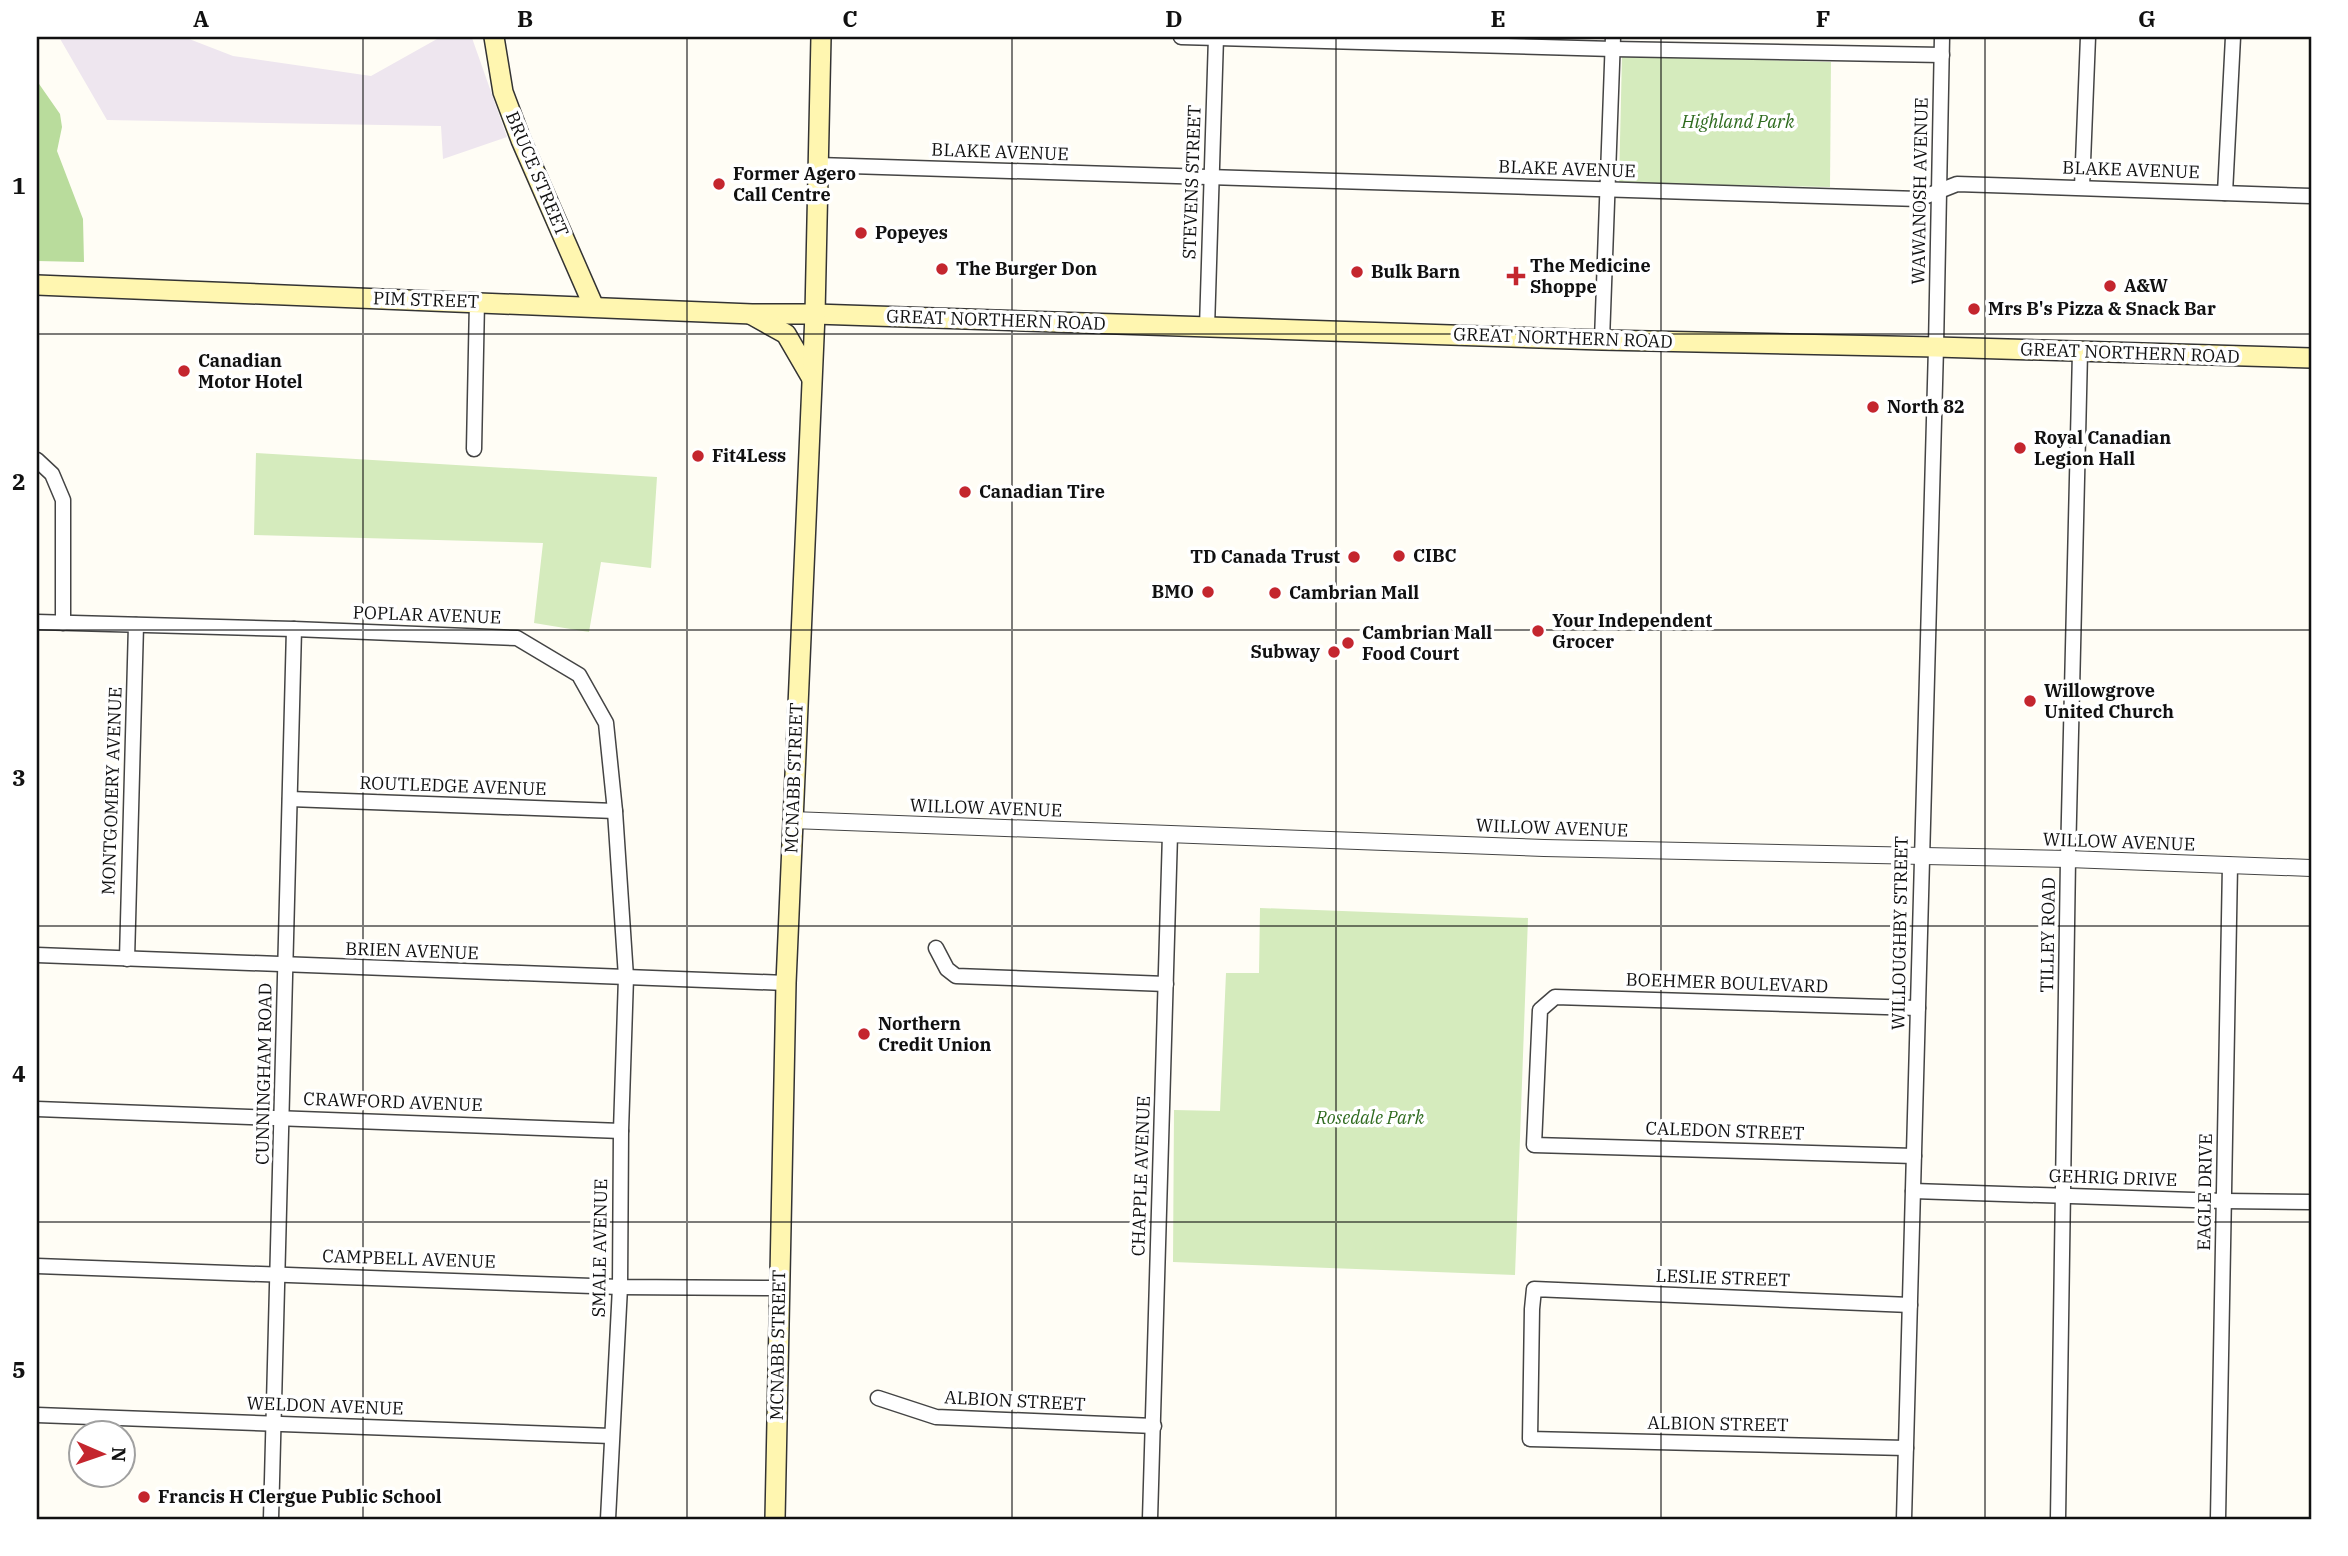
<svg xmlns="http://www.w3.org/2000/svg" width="2348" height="1556" viewBox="0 0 2348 1556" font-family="'IBM Plex Serif',serif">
  <rect width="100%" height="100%" fill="#fffdf5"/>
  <polygon fill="#eee6ef" points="59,37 184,37 233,56 371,76 437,39 472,38 507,137 443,159 441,126 107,120"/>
  <g fill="#d5ebbd">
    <polygon points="1622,56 1831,62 1830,187 1619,183"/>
    <polygon points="256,453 657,477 651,568 601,562 589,632 534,623 543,543 254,535"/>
    <polygon points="1260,908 1528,918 1515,1275 1173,1262 1174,1110 1220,1111 1226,973 1259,973"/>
  </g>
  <polygon fill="#b9dc9c" points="37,81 60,114 62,127 57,151 83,219 84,262 37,261"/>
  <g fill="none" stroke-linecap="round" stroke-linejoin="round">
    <defs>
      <g id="minor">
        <polyline points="1181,37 1613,49 1942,55"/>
        <polyline points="818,165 1919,199 1957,184 2311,196"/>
        <polyline points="2082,187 2088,37"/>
        <polyline points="2225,193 2233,37"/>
        <polyline points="1207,328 1216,37"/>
        <polyline points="1602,340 1613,37"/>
        <polyline points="474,449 477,301"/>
        <polyline points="37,460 52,474 63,500 63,623"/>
        <polyline points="37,622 294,629 517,638 579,675 606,723 615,811 626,977 621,1131 620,1287 608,1519"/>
        <polyline points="290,799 615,811"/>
        <polyline points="936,948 947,969 956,976 1166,984"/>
        <polyline points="37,955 786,983"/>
        <polyline points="127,959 136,625"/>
        <polyline points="37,1109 621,1131"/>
        <polyline points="1914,1156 1534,1145 1540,1010 1555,997 1918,1008"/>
        <polyline points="1913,1191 2224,1201 2311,1202"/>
        <polyline points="37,1266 620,1287 779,1288"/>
        <polyline points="878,1398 936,1417 1154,1426"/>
        <polyline points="37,1415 611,1436"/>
        <polyline points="1906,1448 1530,1439 1532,1309 1534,1289 1910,1305"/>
        <polyline points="271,1519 294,629"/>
        <polyline points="1150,1519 1170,834"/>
        <polyline points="1904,1519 1936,347 1942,37"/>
        <polyline points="2058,1519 2068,859 2080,352"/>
        <polyline points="2218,1519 2230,865"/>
      </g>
      <polyline id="tertiary" points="792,820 1544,848 2068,859 2311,868"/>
      <g id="secondary">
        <polyline points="494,37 503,92 521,140 594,307"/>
        <polyline points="37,285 752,314 815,314 1602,340 1936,347 2311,358"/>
        <polyline points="752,315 786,334 811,377"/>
        <polyline points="775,1519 786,983 815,314 821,37"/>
      </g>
    </defs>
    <use href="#minor" stroke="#444" stroke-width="17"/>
    <use href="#tertiary" stroke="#444" stroke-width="18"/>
    <use href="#secondary" stroke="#333" stroke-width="22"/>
    <use href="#minor" stroke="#fff" stroke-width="14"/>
    <use href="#tertiary" stroke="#fff" stroke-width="16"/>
    <use href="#secondary" stroke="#fff6b0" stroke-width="19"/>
  </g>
  <path fill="none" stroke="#111" stroke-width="2" stroke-opacity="0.55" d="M363,37V1519M687,37V1519M1012,37V1519M1336,37V1519M1661,37V1519M1985,37V1519M37,334H2311M37,630H2311M37,926H2311M37,1222H2311"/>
  <g fill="#c4262e" stroke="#fff" stroke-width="2.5">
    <circle cx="719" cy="184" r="7"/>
    <circle cx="861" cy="233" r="7"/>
    <circle cx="942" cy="269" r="7"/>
    <circle cx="1357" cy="272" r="7"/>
    <path d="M1512.5 265.5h7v7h7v7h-7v7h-7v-7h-7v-7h7z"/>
    <circle cx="2110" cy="286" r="7"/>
    <circle cx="1974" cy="309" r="7"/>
    <circle cx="184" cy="371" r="7"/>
    <circle cx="1873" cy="407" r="7"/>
    <circle cx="2020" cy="448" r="7"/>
    <circle cx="698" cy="456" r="7"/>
    <circle cx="965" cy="492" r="7"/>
    <circle cx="1399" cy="556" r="7"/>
    <circle cx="1354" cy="557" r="7"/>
    <circle cx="1208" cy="592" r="7"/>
    <circle cx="1275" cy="593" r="7"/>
    <circle cx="1538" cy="631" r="7"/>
    <circle cx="1348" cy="643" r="7"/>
    <circle cx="1334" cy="652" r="7"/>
    <circle cx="2030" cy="701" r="7"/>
    <circle cx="864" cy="1034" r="7"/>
    <circle cx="144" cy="1497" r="7"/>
  </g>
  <g text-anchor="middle" stroke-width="7" stroke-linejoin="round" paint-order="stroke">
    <g font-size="18" font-style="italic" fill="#2f6b1f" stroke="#fff">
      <text x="1738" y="128">Highland Park</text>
      <text x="1370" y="1124">Rosedale Park</text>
    </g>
    <g font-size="18" fill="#111" stroke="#fff">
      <text transform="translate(1000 152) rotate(2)" y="6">BLAKE AVENUE</text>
      <text transform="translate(1567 169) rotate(2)" y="6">BLAKE AVENUE</text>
      <text transform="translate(2131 170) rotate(2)" y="6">BLAKE AVENUE</text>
      <text transform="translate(537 174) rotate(67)" y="6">BRUCE STREET</text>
      <text transform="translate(1192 182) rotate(-88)" y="6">STEVENS STREET</text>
      <text transform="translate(1920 191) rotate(-89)" y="6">WAWANOSH AVENUE</text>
      <text transform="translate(426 300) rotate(2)" y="6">PIM STREET</text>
      <text transform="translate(996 320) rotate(2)" y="6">GREAT NORTHERN ROAD</text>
      <text transform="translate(1563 338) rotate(2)" y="6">GREAT NORTHERN ROAD</text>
      <text transform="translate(2130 353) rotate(2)" y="6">GREAT NORTHERN ROAD</text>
      <text transform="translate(427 615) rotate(2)" y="6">POPLAR AVENUE</text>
      <text transform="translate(794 778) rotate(-88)" y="6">MCNABB STREET</text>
      <text transform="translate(453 786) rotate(2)" y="6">ROUTLEDGE AVENUE</text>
      <text transform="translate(112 791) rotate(-88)" y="6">MONTGOMERY AVENUE</text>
      <text transform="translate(986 808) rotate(2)" y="6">WILLOW AVENUE</text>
      <text transform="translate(1552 828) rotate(2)" y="6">WILLOW AVENUE</text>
      <text transform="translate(2119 842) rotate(2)" y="6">WILLOW AVENUE</text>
      <text transform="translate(1900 933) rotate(-89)" y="6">WILLOUGHBY STREET</text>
      <text transform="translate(2048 935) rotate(-89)" y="6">TILLEY ROAD</text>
      <text transform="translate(412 951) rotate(2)" y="6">BRIEN AVENUE</text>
      <text transform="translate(1727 983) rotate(2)" y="6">BOEHMER BOULEVARD</text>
      <text transform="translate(264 1074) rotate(-89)" y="6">CUNNINGHAM ROAD</text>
      <text transform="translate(393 1102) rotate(2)" y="6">CRAWFORD AVENUE</text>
      <text transform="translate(1725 1131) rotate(2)" y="6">CALEDON STREET</text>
      <text transform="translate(1141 1176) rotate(-88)" y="6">CHAPPLE AVENUE</text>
      <text transform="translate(2113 1178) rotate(2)" y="6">GEHRIG DRIVE</text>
      <text transform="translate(2205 1192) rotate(-89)" y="6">EAGLE DRIVE</text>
      <text transform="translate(600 1248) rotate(-89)" y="6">SMALE AVENUE</text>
      <text transform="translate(409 1259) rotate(2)" y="6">CAMPBELL AVENUE</text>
      <text transform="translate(1723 1278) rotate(2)" y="6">LESLIE STREET</text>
      <text transform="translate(778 1345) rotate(-89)" y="6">MCNABB STREET</text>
      <text transform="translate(1015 1401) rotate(3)" y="6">ALBION STREET</text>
      <text transform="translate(325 1406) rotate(2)" y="6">WELDON AVENUE</text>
      <text transform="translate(1718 1424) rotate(1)" y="6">ALBION STREET</text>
    </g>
    <g font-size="18" font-weight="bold" fill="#111" stroke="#fff" text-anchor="start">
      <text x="733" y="180">Former Agero<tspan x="733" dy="21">Call Centre</tspan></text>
      <text x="875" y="239">Popeyes</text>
      <text x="1530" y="272">The Medicine<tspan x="1530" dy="21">Shoppe</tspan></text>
      <text x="956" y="275">The Burger Don</text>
      <text x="1371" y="278">Bulk Barn</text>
      <text x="2124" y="292">A&amp;W</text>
      <text x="1988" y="315">Mrs B's Pizza &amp; Snack Bar</text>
      <text x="198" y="367">Canadian<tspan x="198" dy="21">Motor Hotel</tspan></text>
      <text x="1887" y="413">North 82</text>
      <text x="2034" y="444">Royal Canadian<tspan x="2034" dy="21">Legion Hall</tspan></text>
      <text x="712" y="462">Fit4Less</text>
      <text x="979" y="498">Canadian Tire</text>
      <text x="1413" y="562">CIBC</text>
      <text x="1340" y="563" text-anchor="end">TD Canada Trust</text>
      <text x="1194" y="598" text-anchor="end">BMO</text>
      <text x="1289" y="599">Cambrian Mall</text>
      <text x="1552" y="627">Your Independent<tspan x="1552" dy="21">Grocer</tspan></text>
      <text x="1362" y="639">Cambrian Mall<tspan x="1362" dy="21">Food Court</tspan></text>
      <text x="1320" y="658" text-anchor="end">Subway</text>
      <text x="2044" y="697">Willowgrove<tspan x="2044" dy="21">United Church</tspan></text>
      <text x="878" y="1030">Northern<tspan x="878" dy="21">Credit Union</tspan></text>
      <text x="158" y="1503">Francis H Clergue Public School</text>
    </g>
  </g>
  <rect width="2348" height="1556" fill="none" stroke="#ffffff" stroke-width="77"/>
  <g transform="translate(102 1454) rotate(92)"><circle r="33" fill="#ffffff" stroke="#a0a0a0" stroke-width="2"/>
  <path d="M0-5L12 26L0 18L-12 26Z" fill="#c4262e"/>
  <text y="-10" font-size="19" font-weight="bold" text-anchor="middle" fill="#111111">N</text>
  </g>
  <rect x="38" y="38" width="2272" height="1480" fill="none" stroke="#111" stroke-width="2.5"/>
  <g font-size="23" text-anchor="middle" font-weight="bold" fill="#111">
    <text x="201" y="27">A</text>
    <text x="525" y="27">B</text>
    <text x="850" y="27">C</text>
    <text x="1174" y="27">D</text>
    <text x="1498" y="27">E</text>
    <text x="1823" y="27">F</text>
    <text x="2147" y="27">G</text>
    <text x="19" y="194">1</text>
    <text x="19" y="490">2</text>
    <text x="19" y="786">3</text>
    <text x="19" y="1082">4</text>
    <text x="19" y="1378">5</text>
  </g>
</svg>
